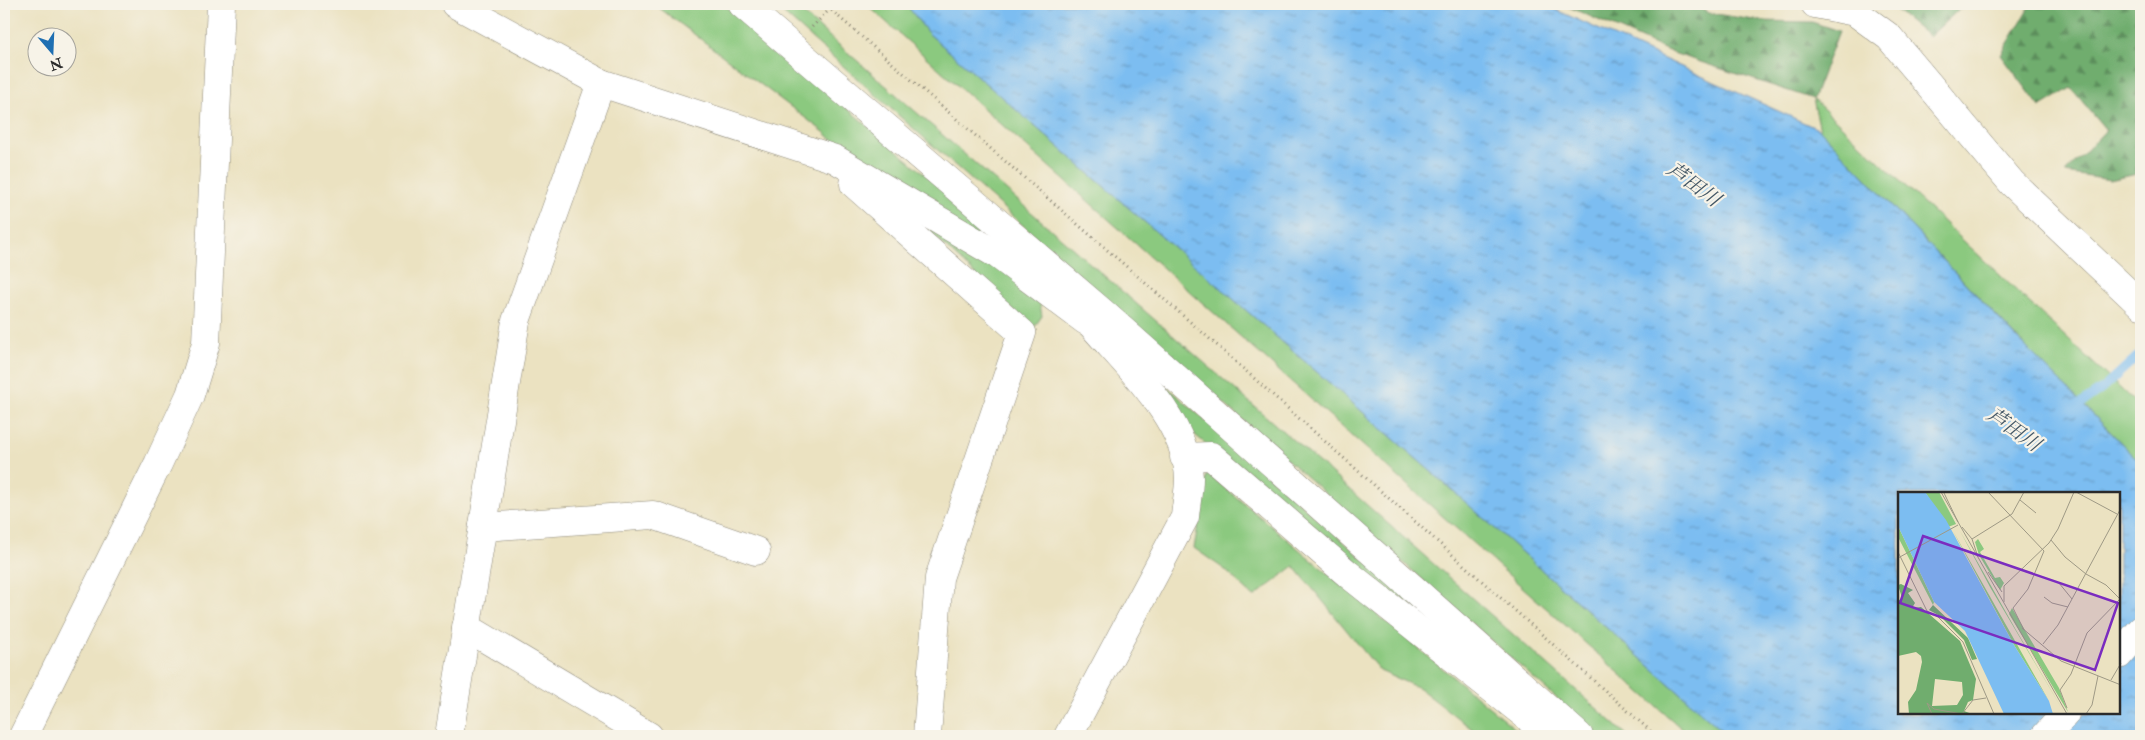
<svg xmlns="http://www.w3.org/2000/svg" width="2145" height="740" viewBox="0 0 2145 740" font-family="'IM FELL Double Pica','Noto Serif JP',serif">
  <defs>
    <pattern id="forest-firs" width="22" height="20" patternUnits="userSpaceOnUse" patternTransform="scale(1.25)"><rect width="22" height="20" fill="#70ad6e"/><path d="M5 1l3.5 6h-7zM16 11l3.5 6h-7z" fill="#5c8d5b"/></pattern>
    <pattern id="water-ripples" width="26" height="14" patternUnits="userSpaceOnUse" patternTransform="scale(1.25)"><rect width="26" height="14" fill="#7cbdf1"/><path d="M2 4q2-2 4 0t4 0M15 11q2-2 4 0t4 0" fill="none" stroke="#669ac3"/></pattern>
  </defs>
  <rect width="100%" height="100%" fill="#f7f3e8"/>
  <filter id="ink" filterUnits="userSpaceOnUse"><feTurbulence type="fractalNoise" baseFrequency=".02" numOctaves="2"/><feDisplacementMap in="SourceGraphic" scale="10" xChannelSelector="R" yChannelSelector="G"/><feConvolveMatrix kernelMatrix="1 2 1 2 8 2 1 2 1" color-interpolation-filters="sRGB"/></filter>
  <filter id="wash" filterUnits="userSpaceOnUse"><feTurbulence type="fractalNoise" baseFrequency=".0096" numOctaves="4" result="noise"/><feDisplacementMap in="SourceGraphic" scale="20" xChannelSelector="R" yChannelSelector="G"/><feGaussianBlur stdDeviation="1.12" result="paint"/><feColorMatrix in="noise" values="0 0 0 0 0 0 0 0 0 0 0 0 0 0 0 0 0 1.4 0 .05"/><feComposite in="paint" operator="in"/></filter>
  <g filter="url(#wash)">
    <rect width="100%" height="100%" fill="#ebe2c1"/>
    <g fill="#8bc97f" stroke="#5b7a55">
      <polygon points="654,4 723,4 1034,266 1042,316 1033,329 824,132"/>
      <polygon points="773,4 792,4 1316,460 1628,736 1599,736"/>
      <polygon points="866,4 906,4 928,33 1435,475 1728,736 1690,736"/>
      <polygon points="1813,99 2141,408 2141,463 2027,348 1820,130"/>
      <polygon points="1125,350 1489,669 1250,481 1182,424"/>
      <polygon points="1207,473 1524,736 1481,736 1419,688 1380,671 1294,566 1254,597 1224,569 1194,548"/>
    </g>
    <g fill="url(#forest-firs)" stroke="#4e6c4c">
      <polygon points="1562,4 1691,4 1709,13 1761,21 1812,22 1839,31 1813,99 1673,53"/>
      <polygon points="1889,4 1979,4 1958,10 1929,37"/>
      <polygon points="2028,4 2141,4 2141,173 2110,180 2065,173 2106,130 2071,88 2040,107 2001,55 2030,6"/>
    </g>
    <path fill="url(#water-ripples)" stroke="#54748e" fill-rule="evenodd" d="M906,4H1543L1820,130L2017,338L2141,463V736H1728L1435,475L928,33ZM1899,494H2119V714H1899Z"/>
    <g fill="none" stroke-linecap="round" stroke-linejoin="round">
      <polyline stroke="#7cbdf1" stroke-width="9" points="2072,410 2102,389 2141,353"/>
    </g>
  </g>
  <g filter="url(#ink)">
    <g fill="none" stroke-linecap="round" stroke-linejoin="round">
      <defs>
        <g id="minor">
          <polyline points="455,4 601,83 835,159 998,255 1086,321"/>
          <polyline points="742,4 1102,312 1579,736"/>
          <polyline points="1815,4 1855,12 1889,37 2012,183 2141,305"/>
          <polyline points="854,184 1022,333 939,578 927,736"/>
          <polyline points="1184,457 1211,456 1348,574 1529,718 1543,736"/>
          <polyline points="483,527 653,515 756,551"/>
          <polyline points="466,627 649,736"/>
          <polyline points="2119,655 2141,630"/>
          <polyline points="23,736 158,464 190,395 206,343 221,4"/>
          <polyline points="449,736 516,321 601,83"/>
          <path d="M1068,736L1185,517C1186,504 1189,491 1189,478C1186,419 1128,367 1092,325L1100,314"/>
          <polyline points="2045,736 2065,714"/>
        </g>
      </defs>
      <use href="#minor" stroke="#8b8676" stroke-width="29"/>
      <g stroke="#8b8676" stroke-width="3" stroke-dasharray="1 4" stroke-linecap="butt">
        <polyline points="824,4 1211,340 1656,736"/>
        <polyline points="812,27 830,9"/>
      </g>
      <use href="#minor" stroke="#fff" stroke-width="28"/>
    </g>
  </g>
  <g text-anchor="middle" stroke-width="4.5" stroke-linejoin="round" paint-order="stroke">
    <g font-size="20" font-style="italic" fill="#435766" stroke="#f7f3e8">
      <text transform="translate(1694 184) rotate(36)" y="7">芦田川</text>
      <text transform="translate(2014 429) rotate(35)" y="7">芦田川</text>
    </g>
  </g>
  <g transform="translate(1898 492)">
    <rect width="222" height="222" fill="#ebe2c1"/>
    <path d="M27,0H41L58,32L50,35ZM0,34L36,110L35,113L0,45ZM55,39L151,209L116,153ZM62,39L118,138L167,222L92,95ZM80,47L86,57L82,60L97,86L102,85L106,91L102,98L81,63L77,50ZM114,116L161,196L170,220L111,122Z" fill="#8bc97f"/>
    <path d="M3,92L15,98L10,101L17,111L14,116L23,115L62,149L78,187L75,208L70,210L66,219L74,222H11L10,210L18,198L24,170L23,164L18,160L0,164V109L4,106L0,93ZM37,187L64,190L65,203L59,213L34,214ZM35,113L70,146L79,167L74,168L66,148L42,124L31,118Z" fill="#70ad6e" fill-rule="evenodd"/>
    <path d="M0,0H27L48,28L116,153L151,209L155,222H106L67,139L36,110L0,34Z" fill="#7cbdf1"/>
    <path fill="none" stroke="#9e9985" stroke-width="1" d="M43,0L169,222M90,0L146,59L130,97L115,116L126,138M178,0L219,22M46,1L60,30M122,8L138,21M64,35L74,47L80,65M74,47L114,22L126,0M153,48L167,65L188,82L208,93L222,107M0,60L29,119L40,125L65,150L96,222M0,66L60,33M90,80L104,100M161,91L174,107M146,105L154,111L170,115M106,110V94L151,51L160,37L176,0M124,136L163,169L223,193M145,152L160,133L223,16M213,188L223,171M169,216L162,198L173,182L189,141L223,106M34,222L29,211L36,217L64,222L75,208L88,206M188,222L194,213L200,184"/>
    <path fill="#7b2cbf" fill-opacity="0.15" stroke="#7b2cbf" stroke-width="2.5" d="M25,44L220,111L197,178L2,111Z"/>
    <rect width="222" height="222" fill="none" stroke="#2b2b2b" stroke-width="2.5"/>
  </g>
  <rect width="2145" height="740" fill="none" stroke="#f7f3e8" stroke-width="20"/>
  <g transform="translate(52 52) rotate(161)"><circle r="24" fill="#f7f3e8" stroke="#a5a39c"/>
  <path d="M0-4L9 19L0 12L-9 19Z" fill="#1f6fb2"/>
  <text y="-8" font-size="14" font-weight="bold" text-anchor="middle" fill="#2b2b2b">N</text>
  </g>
</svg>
